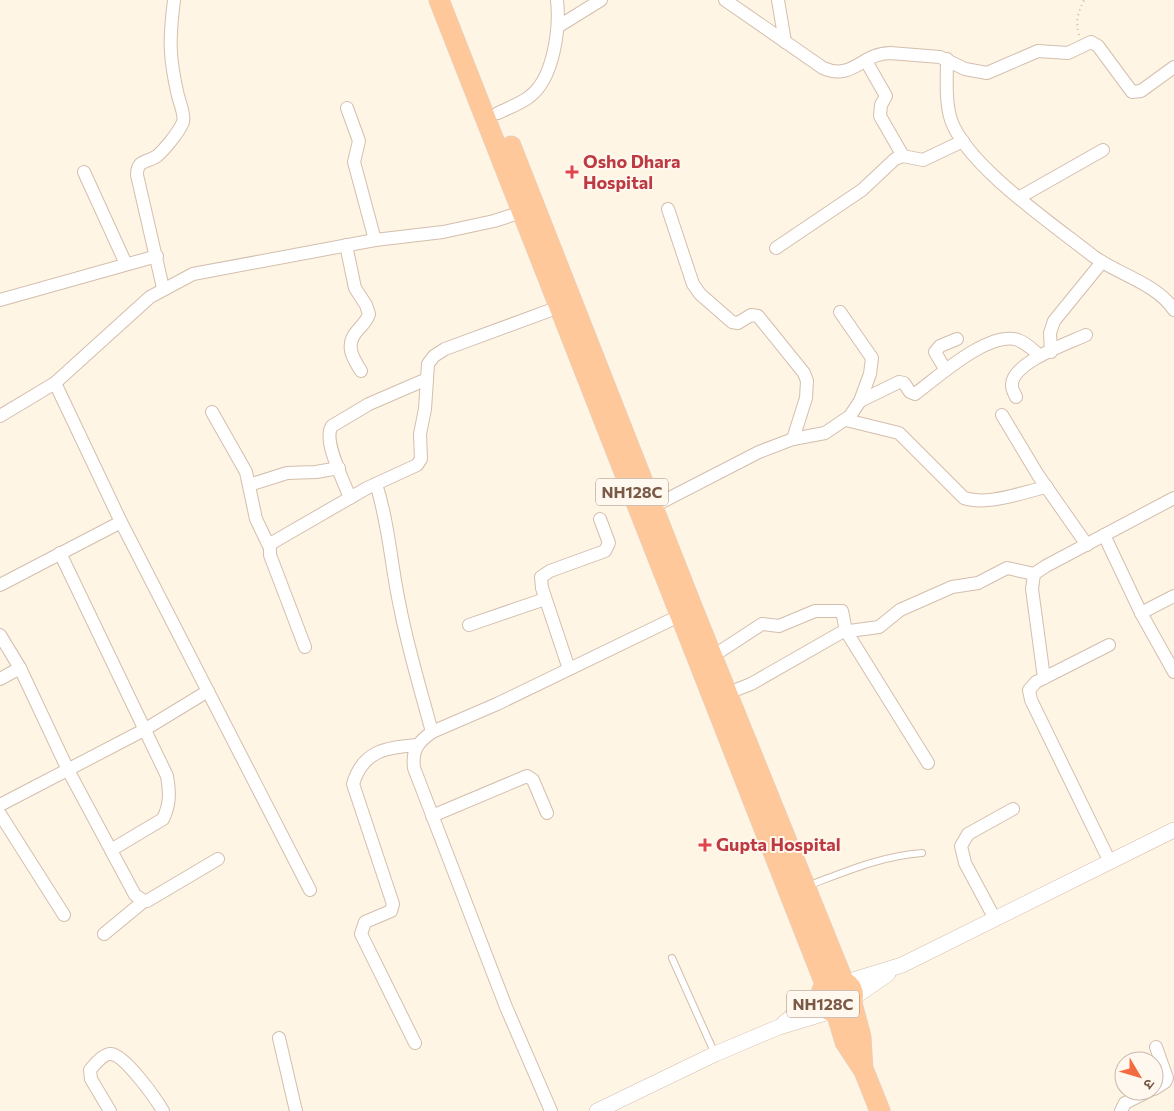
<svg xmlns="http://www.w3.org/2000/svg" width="1174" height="1111" viewBox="0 0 1174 1111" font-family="Commissioner,'Noto Sans Devanagari',sans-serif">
  <rect width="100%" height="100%" fill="#fef5e5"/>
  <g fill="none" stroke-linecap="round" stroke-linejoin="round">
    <defs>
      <g id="service">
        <path d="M807,886C845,872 881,856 922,853"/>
        <polyline points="672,958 715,1054"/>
      </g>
      <g id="minor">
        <path d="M725,0L823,68C853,81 862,53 890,53L940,57L965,69L987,73L1038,51L1068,53L1091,42L1098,46L1132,92L1141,91L1174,67"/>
        <polyline points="778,0 785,42"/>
        <polyline points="559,26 601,0"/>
        <path d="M947,59C947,79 945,101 951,120C967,166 1054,225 1093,256C1119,275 1156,283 1174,310"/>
        <polyline points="866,61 886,96 881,105 880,116 903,156"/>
        <polyline points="347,108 359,141 354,162 375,240"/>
        <path d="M498,113C508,108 520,104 529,97C554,79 560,28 557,0"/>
        <polyline points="84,172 126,264"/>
        <polyline points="1020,197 1103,150"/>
        <polyline points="668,209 693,284 700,294 732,322 738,323 751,315 758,316 804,373 807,381 806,398 793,439"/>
        <path d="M346,245L355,288L366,305L369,314C367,321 362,325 357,331C345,345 352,357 361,371"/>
        <polyline points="776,248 862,190 895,159 903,156 923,160 963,141"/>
        <path d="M163,288L137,175C137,159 147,163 157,156C165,149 179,132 183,122C185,115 180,103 178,96C169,57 169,40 174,0"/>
        <polyline points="0,300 157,256"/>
        <polyline points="1051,352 1050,333 1054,321 1102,262"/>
        <polyline points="945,369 935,352 940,346 957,339"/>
        <polyline points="55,383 121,522"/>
        <path d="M1016,397C1015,394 1012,390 1012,386C1010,363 1069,343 1086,335"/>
        <path d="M860,401L899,382L904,383L910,392L915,394C938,377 989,330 1018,340C1027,343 1034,351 1040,356"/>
        <polyline points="212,412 246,472 256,519 269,546"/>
        <polyline points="1002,415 1038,475 1087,545"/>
        <polyline points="0,416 55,383 150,297 193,274 375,240 443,232 494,221 528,210"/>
        <path d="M846,420L899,433L964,498C989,506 1022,492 1047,487"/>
        <path d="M376,484C389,524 391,566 400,607C408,649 421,691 432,732"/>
        <polyline points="249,485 287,473 316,472 339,468"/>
        <path d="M350,498C344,481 322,440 332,426L369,404L427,379"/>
        <polyline points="654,506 759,452 793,439 825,433 850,416 860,401 870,374 872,358 840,312"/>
        <polyline points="1104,535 1141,613 1174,672"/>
        <path d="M60,553L167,776C170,792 170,805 163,819L111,850"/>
        <polyline points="0,585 121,522 310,890"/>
        <polyline points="1141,613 1174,596"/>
        <polyline points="469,625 545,599"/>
        <polyline points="0,635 20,668 68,770 135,895 144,901 147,901 218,859"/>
        <polyline points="1109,645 1036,682 1029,690 1031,700 1110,862"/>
        <polyline points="305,647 270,555 270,544 367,488 417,465 421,459 420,434 425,409 428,364 434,356 445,349 559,307"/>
        <polyline points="713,656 762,624 779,626 815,611 842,611 846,631 928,763"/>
        <polyline points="569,669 542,588 541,577 550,571 605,551 609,543 600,519"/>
        <polyline points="1044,678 1032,589 1034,574 1046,566 1174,498"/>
        <polyline points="0,679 20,668"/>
        <polyline points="728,693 751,684 842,632 879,627 900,610 952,587 978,583 1007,568 1034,574"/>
        <polyline points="0,805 144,730 208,691"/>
        <polyline points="0,814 64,915"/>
        <polyline points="432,816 527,776 533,780 547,813"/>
        <polyline points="995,919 965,863 961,846 968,834 1013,809"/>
        <polyline points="104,934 144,901"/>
        <polyline points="279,1038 296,1111"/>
        <path d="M415,1043L361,934L365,922L391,911L393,904L353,784C363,750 386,748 417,745"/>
        <polyline points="1154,1089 1165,1082 1167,1078 1156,1047"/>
        <path d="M110,1111L91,1079L90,1070C94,1065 104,1053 111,1054C125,1055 156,1099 163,1111"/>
        <path d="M551,1111L506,1007L414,768C412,750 417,743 432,732L497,704L681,615"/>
        <polyline points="1121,1111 1125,1103 1149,1091"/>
      </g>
      <g id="tertiary">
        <polyline points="847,982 902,965 1174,830"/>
        <polyline points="853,998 888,974"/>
        <polyline points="784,1023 821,992"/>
        <polyline points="597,1111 715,1054 779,1027 832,1011"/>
      </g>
      <g id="trunk">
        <polyline points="439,0 825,984"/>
        <polyline points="511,146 693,609 843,980"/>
        <circle cx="837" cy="996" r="16"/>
        <polyline points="852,1003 861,1037 863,1069"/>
        <polyline points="836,1012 845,1042 864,1071 880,1111"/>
      </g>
    </defs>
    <use href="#service" stroke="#d4bead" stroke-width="8"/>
    <use href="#minor" stroke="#d4bead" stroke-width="14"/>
    <use href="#tertiary" stroke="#d4bead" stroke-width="16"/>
    <use href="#trunk" stroke="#dcd4cf" stroke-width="21"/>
    <path stroke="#dcb69d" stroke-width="2" stroke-dasharray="1 4" stroke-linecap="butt" d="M1079,35C1075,21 1078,13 1084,0"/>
    <use href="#service" stroke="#fff" stroke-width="6"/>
    <use href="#minor" stroke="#fff" stroke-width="12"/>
    <use href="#tertiary" stroke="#fff" stroke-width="15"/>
    <use href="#trunk" stroke="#fec89a" stroke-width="20"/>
  </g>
  <g fill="#e0444e" stroke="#fff8ee" stroke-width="2">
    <path d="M569.5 164.5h5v5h5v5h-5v5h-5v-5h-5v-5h5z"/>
    <path d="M702.5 837.5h5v5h5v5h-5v5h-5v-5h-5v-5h5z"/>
  </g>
  <g text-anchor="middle" stroke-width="4" stroke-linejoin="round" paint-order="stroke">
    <g fill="#fff8ee" stroke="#a28979" stroke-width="1">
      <rect x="596" y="478.5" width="72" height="27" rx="4"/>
      <rect x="787" y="990.5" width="72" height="27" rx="4"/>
    </g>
    <g font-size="16" font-weight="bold" fill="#7a5a47">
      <text x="632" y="498">NH128C</text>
      <text x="823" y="1010">NH128C</text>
    </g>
    <g font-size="18" font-weight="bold" fill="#be3a42" stroke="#fff8ee" text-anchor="start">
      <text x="583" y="168">Osho Dhara<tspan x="583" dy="21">Hospital</tspan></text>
      <text x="716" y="851">Gupta Hospital</text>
    </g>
  </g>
  <g transform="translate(1139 1076) rotate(128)"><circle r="24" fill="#fff8ee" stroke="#cab9ab"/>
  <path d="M0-4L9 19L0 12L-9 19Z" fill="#f36b40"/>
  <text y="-8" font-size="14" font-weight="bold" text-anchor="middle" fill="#7a5a47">उ</text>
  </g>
</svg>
